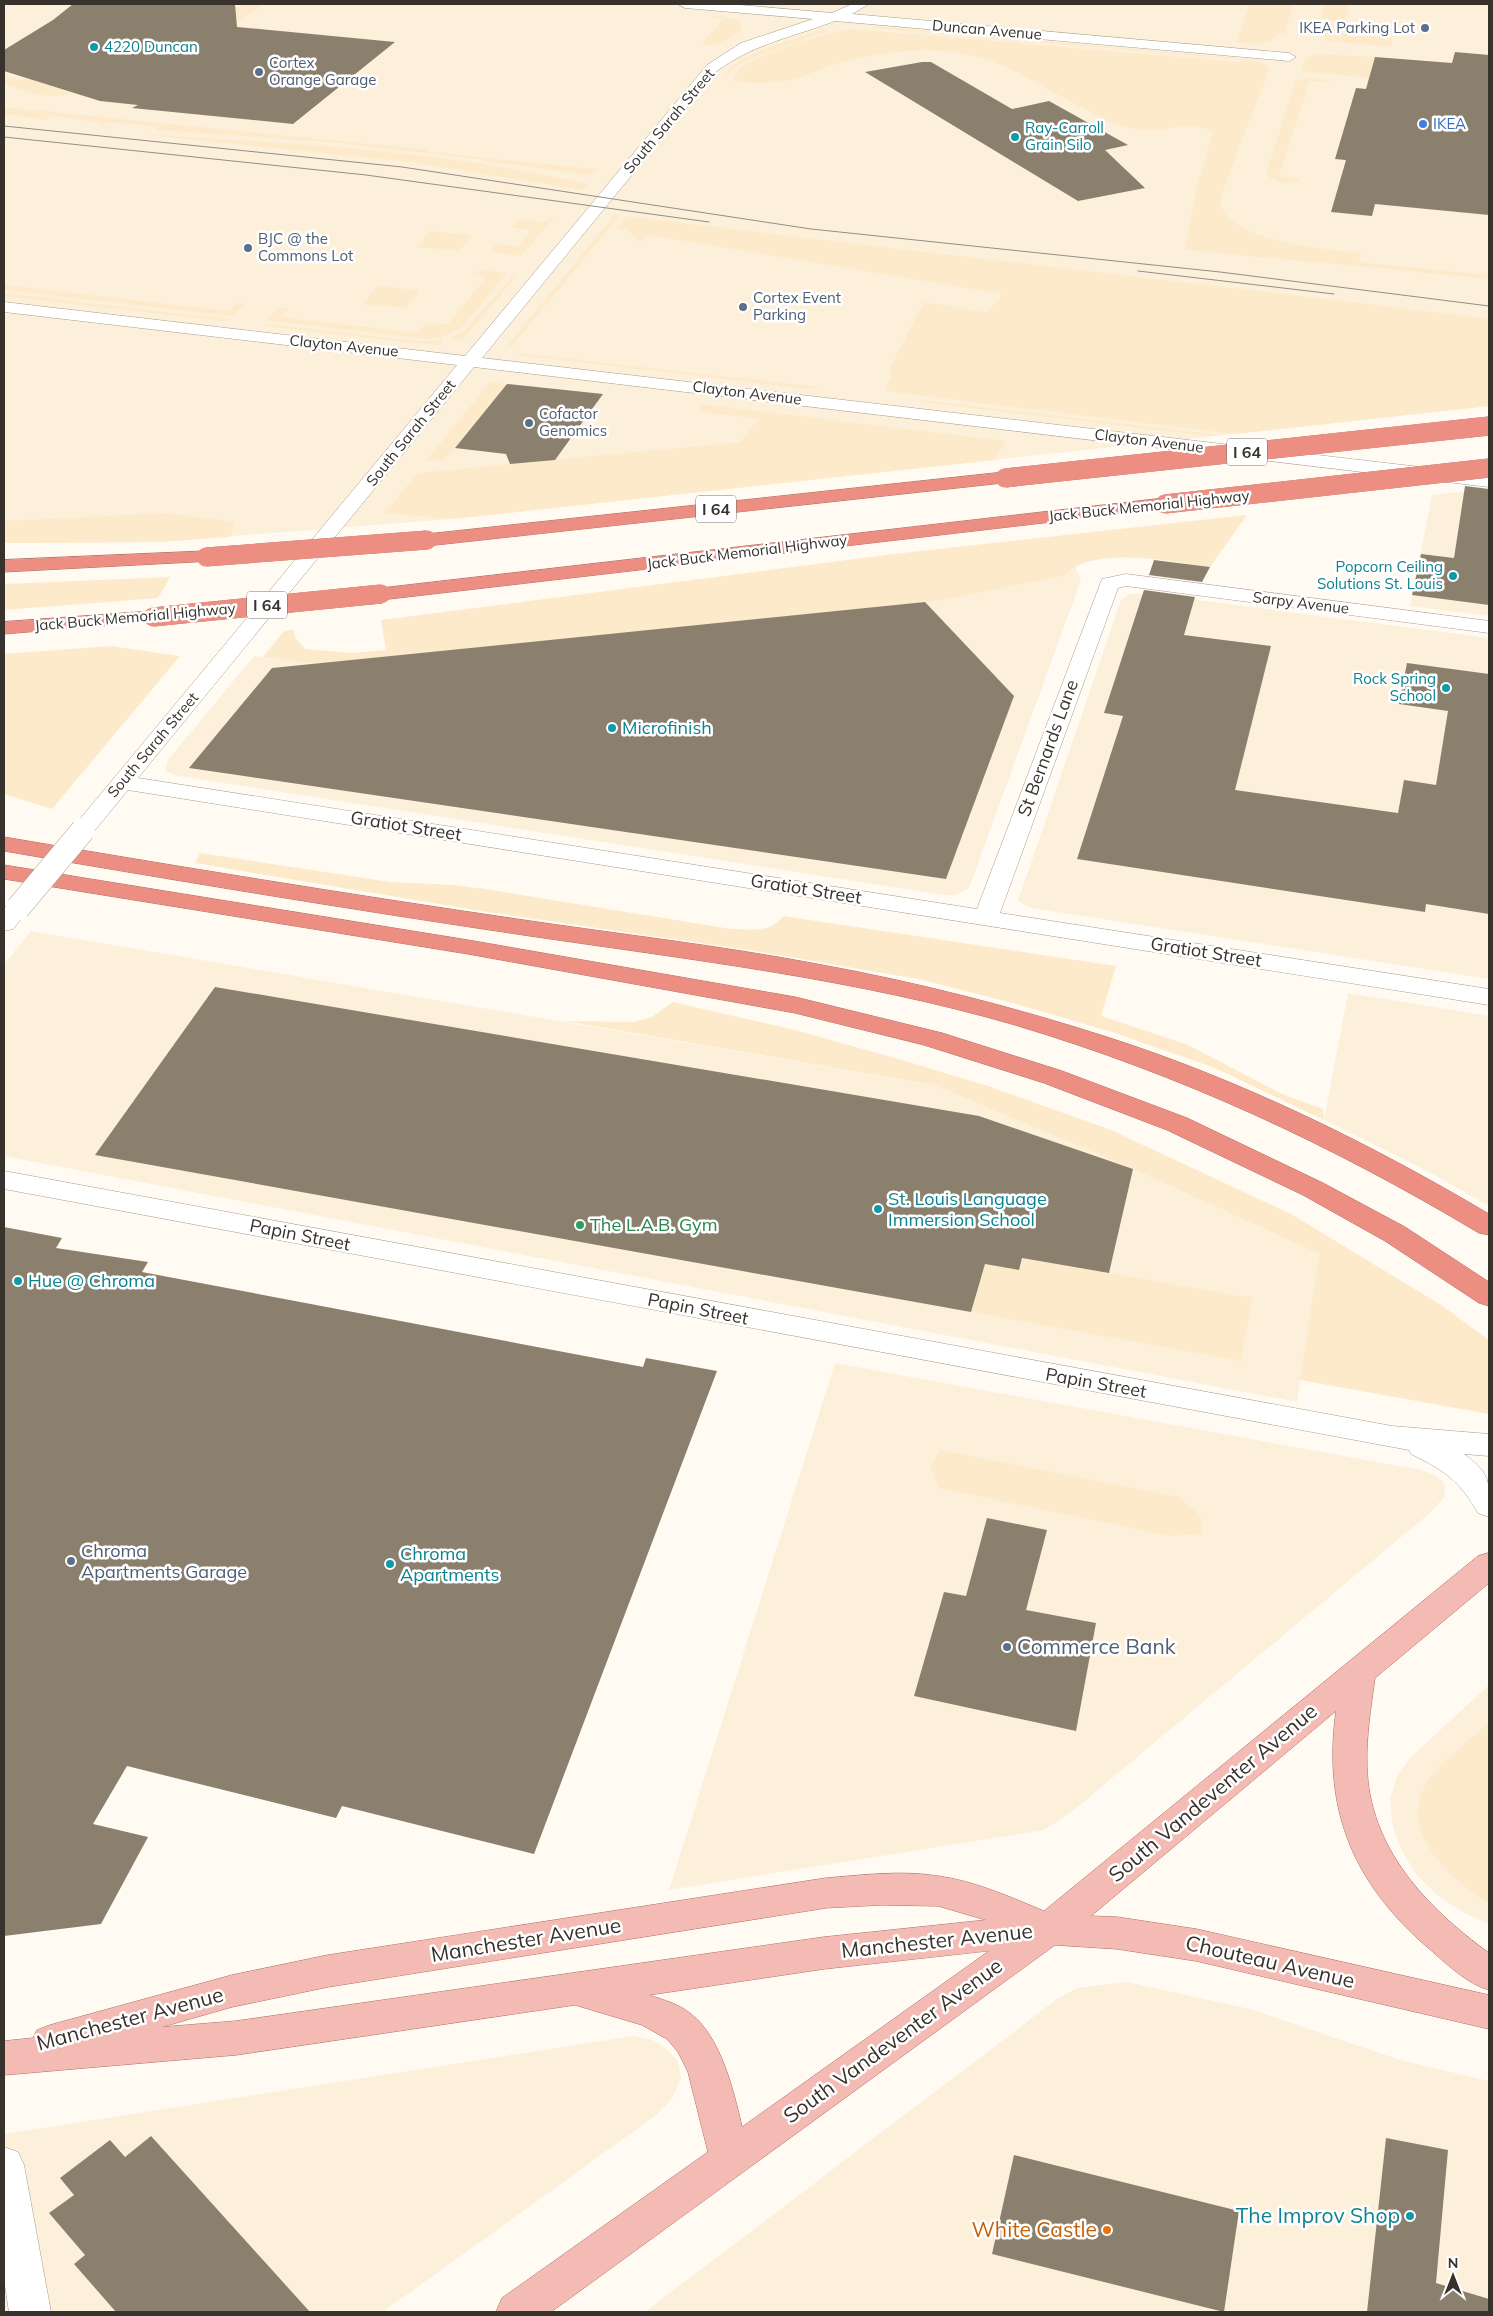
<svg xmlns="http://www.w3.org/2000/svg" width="1493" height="2316" viewBox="0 0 1493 2316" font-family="Mulish,sans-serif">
  <rect width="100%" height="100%" fill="#fffaf2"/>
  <g fill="#fdf0db">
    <polygon points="4,4 1489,4 1489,406 452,519 158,542 4,543"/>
    <polygon points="1477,490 1489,491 1489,616 1410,606 1432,495"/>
    <polygon points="1075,567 1081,580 969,888 956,895 944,895 179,776 165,771 168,760 254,656 313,664 939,601 1064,576"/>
    <polygon points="1130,594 1152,594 1489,638 1489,979 1031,908 1018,901 1121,600"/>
    <polygon points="31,931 934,1085 1133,1169 1319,1254 1297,1402 4,1156 4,964"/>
    <polygon points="1348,993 1489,1016 1489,1206 1433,1174 1324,1120"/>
    <polygon points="835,1363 1421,1470 1435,1475 1444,1483 1445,1496 1430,1513 1069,1814 1044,1830 669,1890"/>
    <polygon points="1489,1685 1489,1924 1464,1913 1437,1895 1416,1874 1402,1851 1393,1827 1390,1799 1397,1776 1410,1758"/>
    <polygon points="1127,1982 1250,2009 1400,2060 1489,2081 1489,2312 645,2312 1057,1999 1077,1988"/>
    <polygon points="633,2036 653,2040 669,2051 678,2062 681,2078 672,2099 655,2116 383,2312 4,2312 4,2134"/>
  </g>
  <g fill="#fdeacb">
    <polygon points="242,4 264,4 237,22 221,20"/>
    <path d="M1250,4H1294L1284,34L1278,33C1271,49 1250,43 1236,42Z"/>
    <polygon points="1324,4 1350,4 1344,24 1321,18"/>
    <path d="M713,15L737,20L743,28C732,40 716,46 701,45L723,19L712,17Z"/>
    <polygon points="873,26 1236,58 1235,59 872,28"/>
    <path d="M823,29L828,31L754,57L736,66L725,78C729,55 802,37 823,29Z"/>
    <path d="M852,29L1240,62L1242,58L1255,60L1268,67L1269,70L1222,193C1207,240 1332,250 1361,253L1359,262L1489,275V279L1185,250L1197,185L1213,132C1204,127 1185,125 1174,127C1170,127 1167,130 1163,130C1144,133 1122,127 1105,120C1070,102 1036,81 1001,65C951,43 896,50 845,61C830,65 816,72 802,77C780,84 754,84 731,81C734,76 738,70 743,66C759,54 831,31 852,29Z"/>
    <polygon points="1326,32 1393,38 1391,47 1327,41 1323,39 1326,38 1320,33"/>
    <polygon points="1317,54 1375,57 1369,78 1301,71 1305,59"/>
    <path d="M4,75L22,80L27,78L70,92L76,91C53,103 27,91 4,84Z"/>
    <path d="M1307,78L1327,80L1330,82L1310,81L1279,176L1296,178L1300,181C1291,185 1271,183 1266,173L1296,81Z"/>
    <polygon points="4,107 429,150 428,152 597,169 592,175 580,174 444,155 328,142 155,130 158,127 108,122 103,126 96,125 100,122 51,116 46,120 4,114"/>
    <path d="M136,134C287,143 440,150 588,184L583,190L409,162Z"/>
    <polygon points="615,214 621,214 512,346 507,346"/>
    <polygon points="557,215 521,256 498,253 491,250 496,244 518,246 531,230 513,228 512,227 519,219 544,222"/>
    <path d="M627,216C914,252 1202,283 1489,319V406L1235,434L884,391L892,375L889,370L924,302L986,312L1003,294L648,235L640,242L627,230L615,228Z"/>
    <polygon points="431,231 469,235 472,237 458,251 417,247"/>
    <path d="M484,270L507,273L461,328L440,338L423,339L267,320C273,314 279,305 288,309L281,317L416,333L426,323L448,324L486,278L470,273Z"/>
    <polygon points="515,274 517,275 463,340 451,338 465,330"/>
    <polygon points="4,285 228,311 238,303 245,304 233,316 223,315 4,290"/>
    <polygon points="378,286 417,290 420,293 405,308 362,304"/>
    <polygon points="4,293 219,318 230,320 222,321 4,296"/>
    <polygon points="265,324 418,341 442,341 441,346 266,326"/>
    <polygon points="519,353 819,387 808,389 517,355"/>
    <polygon points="490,382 507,384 444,460 426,461"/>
    <polygon points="922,400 1220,435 1209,436 921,402"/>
    <polygon points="700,404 1006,441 994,460 452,519 385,513 417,473 740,442 759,419 701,412"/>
    <polygon points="166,513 236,522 230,537 158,542 4,543 4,521"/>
    <path d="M1247,515L1210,567C1172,562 1091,544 1064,576L939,601L313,664L263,657L284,631L294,630L295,637L305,649L354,653L386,650L381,620L894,554Z"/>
    <polygon points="170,577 158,598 4,610 4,584"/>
    <polygon points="111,646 180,656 52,809 4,794 4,654"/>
    <path d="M200,853L390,882L454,885L485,889L731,929C749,929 771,934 783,916L1116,966L1101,1016L1188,1045L1282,1094L1323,1109L1324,1120L1215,1068L1115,1033L1020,1005L923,980L755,951L481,911L195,863Z"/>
    <polygon points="673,1002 795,1030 902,1060 988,1086 1111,1130 1291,1214 1441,1305 1489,1340 1489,1414 1300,1380 1319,1254 1133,1169 934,1085 564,1021 634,1022 652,1017"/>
    <polygon points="1023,1258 1252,1298 1241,1361 971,1312 985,1264 1019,1270"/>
    <polygon points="940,1450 1179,1497 1201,1516 1202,1534 1170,1536 939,1488 930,1467"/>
    <path d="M1489,1722V1903C1477,1898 1467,1889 1458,1881C1432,1857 1406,1825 1424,1787C1433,1769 1473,1737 1489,1722Z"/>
  </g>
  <g fill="#8b806e">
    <polygon points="73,4 235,4 237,27 395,42 293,124 132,108 138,105 100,101 4,71 4,50 53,20"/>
    <polygon points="1455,52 1489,55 1489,215 1375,204 1372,216 1331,212 1346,160 1335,159 1356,88 1366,89 1375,57 1452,63"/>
    <polygon points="922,62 931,62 1012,109 1049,101 1128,145 1105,150 1145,188 1078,201 865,72"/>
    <polygon points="507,384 603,394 555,460 510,464 506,454 455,448"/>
    <polygon points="1465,486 1489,489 1489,605 1412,595 1421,554 1454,558"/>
    <polygon points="1154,560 1210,567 1202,582 1149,575"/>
    <polygon points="1144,590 1195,597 1184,635 1271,646 1235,790 1398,813 1404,780 1436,785 1448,711 1399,704 1407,663 1489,674 1489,914 1426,904 1425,912 1077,859 1123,716 1104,713"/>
    <polygon points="925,602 1014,696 946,879 189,768 272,668"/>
    <polygon points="215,987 979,1116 1133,1169 1109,1273 1022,1258 1019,1270 985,1264 971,1312 95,1155"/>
    <polygon points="4,1227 62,1238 56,1248 148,1262 142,1272 643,1367 646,1358 717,1371 534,1854 342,1806 336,1818 127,1766 93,1824 148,1837 101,1924 4,1936"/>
    <polygon points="987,1518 1047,1530 1026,1610 1096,1623 1076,1731 914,1696 944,1592 966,1596"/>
    <polygon points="151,2136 310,2312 116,2312 74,2264 85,2255 49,2213 74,2195 60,2178 110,2140 125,2157"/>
    <polygon points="1386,2138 1448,2150 1436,2283 1489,2299 1489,2312 1367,2312"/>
    <polygon points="1014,2155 1239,2211 1224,2312 992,2254"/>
  </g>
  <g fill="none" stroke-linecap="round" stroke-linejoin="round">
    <defs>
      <g id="minor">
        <path d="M678,4H729L832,13L852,4H869L852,14L1289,53L1296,57L1289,61L835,21C793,37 753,44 717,71L482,358L1489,475V487L474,367L138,778L977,909L1102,579L1126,574L1489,621V633L1126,586L1118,588L1000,913L1489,989V1005L128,790L91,835L83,837L75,835L71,830L75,825L457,365L4,312V302L465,356L707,65L741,43L813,19L685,8Z"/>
        <polygon points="18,901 27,903 30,908 13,929 4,931 4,909 9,903"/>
        <path d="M4,1171L1392,1426L1489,1434V1456L1464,1454C1493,1475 1489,1484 1489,1517L1478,1513C1460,1481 1444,1470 1411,1454L1409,1450L4,1189Z"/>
        <polygon points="4,2147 18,2152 24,2165 51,2312 9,2312 4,2279"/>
      </g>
      <path id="major" d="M1489,1553V1583L1375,1678C1371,1707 1366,1736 1367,1766C1369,1848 1426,1907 1489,1953V1990C1468,1984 1450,1967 1433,1952C1355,1887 1322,1812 1336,1711L1091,1916L1117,1917L1196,1929L1489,1995V2029L1196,1961L1117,1949L1055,1945L551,2312H496L502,2298L708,2152L688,2072L678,2052L667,2039L642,2025L575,2005L236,2055L4,2075V2041L33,2038L37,2030L50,2025L232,1975L328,1955L826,1878C863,1875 901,1870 938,1876C975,1881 1010,1897 1044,1911L1478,1556ZM882,1905L938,1906L986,1920L824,1937L236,2021L162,2027L232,2007L328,1987L826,1908ZM989,1951L742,2127C734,2092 721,2037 691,2014C679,2004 664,2000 649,1995L824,1969Z"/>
      <g id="highway">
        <polygon points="1005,472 1012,474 1015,478 1012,482 427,546 420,544 417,540 420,536 427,534"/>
        <polygon points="1165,498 1172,500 1175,504 1172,508 381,600 374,598 371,594 374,590 381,588"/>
        <polygon points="206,551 213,553 216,557 213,561 4,572 4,560"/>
        <polygon points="153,611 160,613 163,617 160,621 4,634 4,622"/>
        <path d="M4,837C175,866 346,894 517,919C617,934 717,945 817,964C916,982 1014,1007 1110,1038C1243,1081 1369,1143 1489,1214V1235L1479,1233C1330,1144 1182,1075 1015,1025C857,979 693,960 530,936C354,910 179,881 4,851Z"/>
        <polygon points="4,865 468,940 795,997 942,1033 1062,1071 1187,1118 1323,1183 1405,1227 1489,1282 1489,1306 1479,1303 1385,1241 1303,1195 1167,1130 1044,1083 924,1045 795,1013 468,954 4,879"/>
      </g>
    </defs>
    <use href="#minor" stroke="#a79c8a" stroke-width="1"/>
    <use href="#major" stroke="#ad6e64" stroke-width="1"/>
    <use href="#highway" stroke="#ad6e64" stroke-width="1"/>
    <use href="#minor" fill="#fff" fill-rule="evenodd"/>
    <use href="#major" fill="#f4bbb4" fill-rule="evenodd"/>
    <use href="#highway" fill="#ec8e82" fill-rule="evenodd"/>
    <g stroke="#938e87" stroke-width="1">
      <polyline points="4,126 402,167 811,229 1220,272 1489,306"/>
      <polyline points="4,137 366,175 709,222"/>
      <polyline points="1138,271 1334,294"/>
    </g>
    <defs>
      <polyline id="minor-bridge" points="18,908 83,830"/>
      <g id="highway-bridge">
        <polyline points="1005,478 1489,426"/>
        <polyline points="1165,504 1489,468"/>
        <polyline points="206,557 427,540"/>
        <polyline points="153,617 381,594"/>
      </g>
    </defs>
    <use href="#minor-bridge" stroke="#a79c8a" stroke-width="25" stroke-linecap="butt"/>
    <use href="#highway-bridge" stroke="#ad6e64" stroke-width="19" stroke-linecap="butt"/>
    <use href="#minor-bridge" stroke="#fff" stroke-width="24"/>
    <use href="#highway-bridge" stroke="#ec8e82" stroke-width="19"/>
  </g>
  <g fill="#5c6f8a" stroke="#fff" stroke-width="2">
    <circle cx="1425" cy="28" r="5"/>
    <circle cx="259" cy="72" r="5"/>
    <circle cx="248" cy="248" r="5"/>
    <circle cx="743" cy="307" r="5"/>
    <circle cx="529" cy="423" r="5"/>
    <circle cx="71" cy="1561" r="5"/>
    <circle cx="1007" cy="1647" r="5"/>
  </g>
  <g fill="#0f9aa8" stroke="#fff" stroke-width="2">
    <circle cx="94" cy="47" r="5"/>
    <circle cx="1015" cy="137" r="5"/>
    <circle cx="1453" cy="576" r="5"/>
    <circle cx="1446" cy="688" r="5"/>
    <circle cx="612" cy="728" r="5"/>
    <circle cx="878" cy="1209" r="5"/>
    <circle cx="18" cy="1281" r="5"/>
    <circle cx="390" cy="1564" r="5"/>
    <circle cx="1410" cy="2216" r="5"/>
  </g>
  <circle fill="#3f7fe0" stroke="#fff" stroke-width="2" cx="1423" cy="124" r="5"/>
  <circle fill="#2e9e5b" stroke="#fff" stroke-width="2" cx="580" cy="1225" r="5"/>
  <circle fill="#e8710a" stroke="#fff" stroke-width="2" cx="1107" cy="2230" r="5"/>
  <g text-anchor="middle" stroke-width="5" stroke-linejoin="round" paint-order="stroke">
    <g font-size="15" fill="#4e5e75" stroke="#fff" text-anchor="start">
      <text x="1415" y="33" text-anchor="end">IKEA Parking Lot</text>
      <text x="269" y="68">Cortex<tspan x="269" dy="17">Orange Garage</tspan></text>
      <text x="258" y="244">BJC @ the<tspan x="258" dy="17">Commons Lot</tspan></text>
      <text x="753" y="303">Cortex Event<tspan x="753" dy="17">Parking</tspan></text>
      <text x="539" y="419">Cofactor<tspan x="539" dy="17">Genomics</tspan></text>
    </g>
    <g font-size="15" fill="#37322b" stroke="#fff">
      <text transform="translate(987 30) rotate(5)" y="5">Duncan Avenue</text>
      <text transform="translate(669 121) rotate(-50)" y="5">South Sarah Street</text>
      <text transform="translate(344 346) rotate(6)" y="5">Clayton Avenue</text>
      <text transform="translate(747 393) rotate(7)" y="5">Clayton Avenue</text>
      <text transform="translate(411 433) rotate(-51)" y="5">South Sarah Street</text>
      <text transform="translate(1149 441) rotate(7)" y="5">Clayton Avenue</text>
      <text transform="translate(1149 506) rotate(-6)" y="5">Jack Buck Memorial Highway</text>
      <text transform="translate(747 552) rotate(-7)" y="5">Jack Buck Memorial Highway</text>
      <text transform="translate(1301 603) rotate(7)" y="5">Sarpy Avenue</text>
      <text transform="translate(135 617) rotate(-5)" y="5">Jack Buck Memorial Highway</text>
      <text transform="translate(153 745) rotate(-50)" y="5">South Sarah Street</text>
    </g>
    <g font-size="15" fill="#0d838f" stroke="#fff" text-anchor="start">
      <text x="104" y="52">4220 Duncan</text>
      <text x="1025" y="133">Ray-Carroll<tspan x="1025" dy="17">Grain Silo</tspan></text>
      <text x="1443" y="572" text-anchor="end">Popcorn Ceiling<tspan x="1443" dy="17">Solutions St. Louis</tspan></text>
      <text x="1436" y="684" text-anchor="end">Rock Spring<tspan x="1436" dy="17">School</tspan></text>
    </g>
    <g font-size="15" fill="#366cbe" stroke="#fff" text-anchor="start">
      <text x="1433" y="129">IKEA</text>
    </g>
    <g fill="#fff" stroke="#73706b" stroke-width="1">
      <rect x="1227" y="438.5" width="40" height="27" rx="4"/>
      <rect x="696" y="495.5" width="40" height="27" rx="4"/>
      <rect x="247" y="591.5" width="40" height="27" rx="4"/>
    </g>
    <g font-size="16" font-weight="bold" fill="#37322b">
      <text x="1247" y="458">I 64</text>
      <text x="716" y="515">I 64</text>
      <text x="267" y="611">I 64</text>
    </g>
    <g font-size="18" fill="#0d838f" stroke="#fff" text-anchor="start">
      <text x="622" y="734">Microfinish</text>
      <text x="888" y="1205">St. Louis Language<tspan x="888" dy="21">Immersion School</tspan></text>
      <text x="28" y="1287">Hue @ Chroma</text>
      <text x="400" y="1560">Chroma<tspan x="400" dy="21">Apartments</tspan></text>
    </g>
    <g font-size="18" fill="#37322b" stroke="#fff">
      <text transform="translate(1048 748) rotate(-70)" y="6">St Bernards Lane</text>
      <text transform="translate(406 826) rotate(9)" y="6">Gratiot Street</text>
      <text transform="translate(806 889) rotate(9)" y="6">Gratiot Street</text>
      <text transform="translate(1206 952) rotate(9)" y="6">Gratiot Street</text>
      <text transform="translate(300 1235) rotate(11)" y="6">Papin Street</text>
      <text transform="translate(698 1309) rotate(11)" y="6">Papin Street</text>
      <text transform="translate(1096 1383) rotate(10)" y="6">Papin Street</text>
    </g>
    <g font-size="18" fill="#27864d" stroke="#fff" text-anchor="start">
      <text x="590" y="1231">The L.A.B. Gym</text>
    </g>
    <g font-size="18" fill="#4e5e75" stroke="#fff" text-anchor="start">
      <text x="81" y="1557">Chroma<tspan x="81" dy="21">Apartments Garage</tspan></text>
    </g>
    <g font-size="21" fill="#4e5e75" stroke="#fff" text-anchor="start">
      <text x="1017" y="1654">Commerce Bank</text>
    </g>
    <g font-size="21" fill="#37322b" stroke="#fff">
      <text transform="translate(1213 1793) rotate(-40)" y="7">South Vandeventer Avenue</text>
      <text transform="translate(526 1940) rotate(-9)" y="7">Manchester Avenue</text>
      <text transform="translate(937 1941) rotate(-6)" y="7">Manchester Avenue</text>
      <text transform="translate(1270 1962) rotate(13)" y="7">Chouteau Avenue</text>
      <text transform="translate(130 2019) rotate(-15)" y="7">Manchester Avenue</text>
      <text transform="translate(893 2041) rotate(-36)" y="7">South Vandeventer Avenue</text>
    </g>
    <g font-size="21" fill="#0d838f" stroke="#fff" text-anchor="end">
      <text x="1400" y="2223">The Improv Shop</text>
    </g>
    <g font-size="21" fill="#c56008" stroke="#fff" text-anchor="end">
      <text x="1097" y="2237">White Castle</text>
    </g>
  </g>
  <rect width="1493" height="2316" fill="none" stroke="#37322b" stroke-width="10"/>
  <g transform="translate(1453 2276)" stroke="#ffffff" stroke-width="4" paint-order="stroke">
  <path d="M0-4L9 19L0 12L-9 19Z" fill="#37322b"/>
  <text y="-8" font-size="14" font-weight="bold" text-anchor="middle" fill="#37322b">N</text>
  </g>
</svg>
